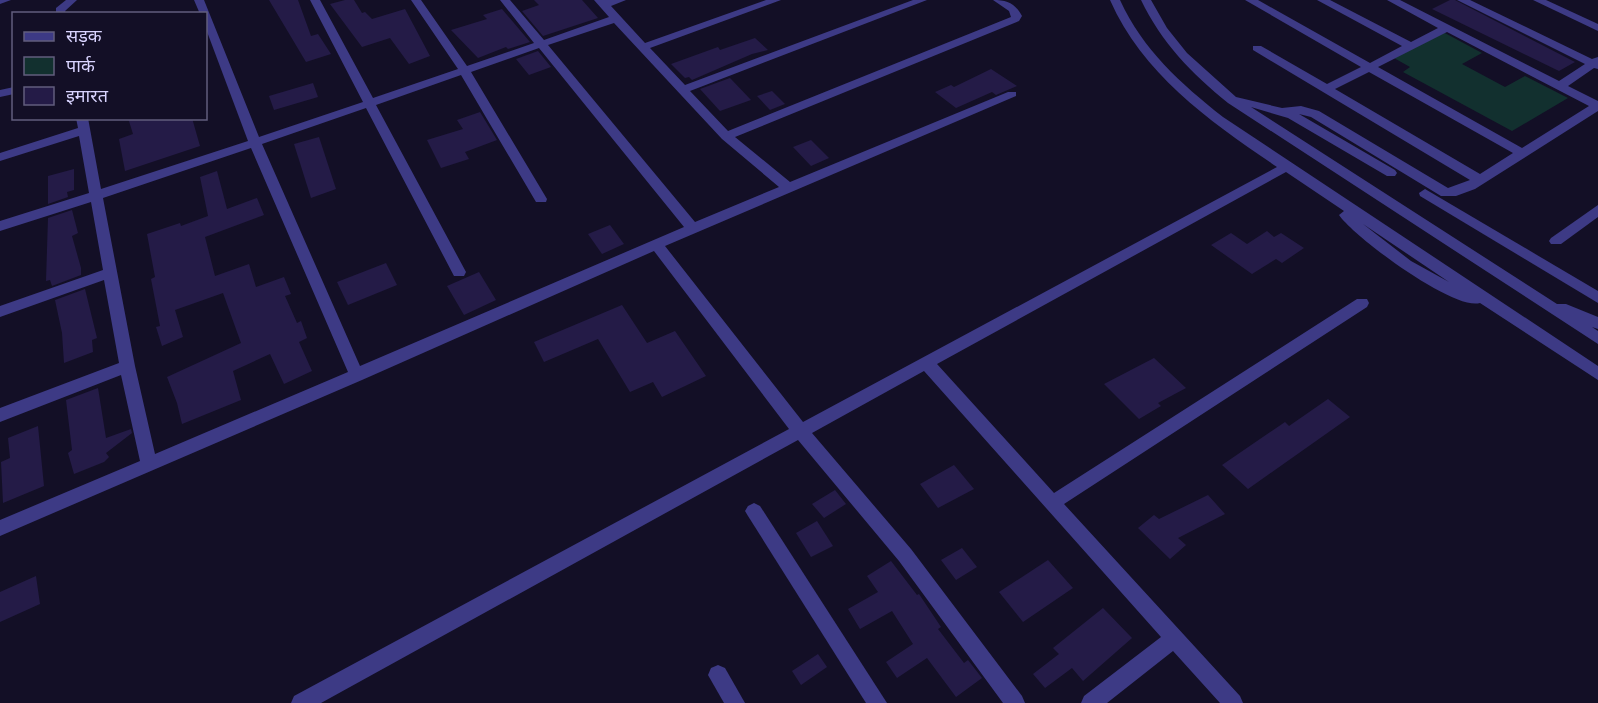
<svg xmlns="http://www.w3.org/2000/svg" width="1598" height="703" viewBox="0 0 1598 703" font-family="Roboto,'Noto Sans Devanagari',sans-serif">
  <rect width="100%" height="100%" fill="#130f26"/>
  <polygon fill="#12302f" points="1443,32 1482,53 1462,64 1505,87 1525,76 1568,98 1512,131 1403,72 1410,67 1394,58"/>
  <g fill="#241b47">
    <polygon points="269,0 298,0 311,36 318,34 331,54 306,62"/>
    <polygon points="345,0 354,0 362,13 365,12 372,19 405,9 430,56 409,64 390,38 362,47 330,4"/>
    <polygon points="534,0 582,0 598,18 543,36 522,11 539,5"/>
    <polygon points="1450,0 1455,0 1575,62 1559,71 1432,9"/>
    <polygon points="502,9 530,42 508,49 506,47 478,58 451,30 487,19 483,15"/>
    <polygon points="755,38 768,50 752,54 692,80 689,77 685,78 671,64 718,47 720,50"/>
    <polygon points="538,51 551,67 529,75 516,59"/>
    <polygon points="991,69 1017,86 996,95 992,92 956,108 935,92 951,85 954,87"/>
    <polygon points="730,78 751,100 720,111 700,89"/>
    <polygon points="313,83 318,97 274,110 269,96"/>
    <polygon points="772,91 785,104 770,110 757,96"/>
    <polygon points="480,112 497,140 465,152 469,159 441,168 427,140 463,129 457,120"/>
    <polygon points="128,118 192,118 200,146 125,171 119,139 133,134"/>
    <polygon points="319,137 336,189 311,198 294,144"/>
    <polygon points="811,140 829,158 811,166 793,147"/>
    <polygon points="74,169 74,190 67,192 68,197 48,204 48,176"/>
    <polygon points="217,171 227,209 257,198 264,215 205,237 215,276 249,264 256,287 284,277 291,294 285,296 297,323 301,321 307,338 299,342 312,371 284,384 270,354 233,371 241,400 182,424 177,403 167,377 241,343 223,293 175,310 183,337 162,346 156,327 160,326 151,279 155,277 147,234 180,223 181,226 208,216 200,177"/>
    <polygon points="72,210 78,233 72,236 81,268 81,275 52,286 50,280 46,281 48,218"/>
    <polygon points="610,225 624,244 602,254 588,234"/>
    <polygon points="1267,231 1274,237 1281,233 1304,248 1282,263 1276,259 1252,274 1211,245 1231,233 1247,244"/>
    <polygon points="386,263 397,285 348,305 337,282"/>
    <polygon points="479,272 496,300 464,315 447,286"/>
    <polygon points="85,289 97,338 92,340 93,352 64,363 62,333 55,300"/>
    <polygon points="622,305 647,343 675,331 706,376 662,397 653,382 630,392 598,339 544,362 534,342"/>
    <polygon points="1154,358 1186,388 1158,403 1161,406 1139,419 1104,384"/>
    <polygon points="98,388 106,438 131,429 132,433 106,453 109,457 104,462 74,474 68,453 72,450 66,400"/>
    <polygon points="1328,399 1350,417 1248,489 1222,465 1285,422 1289,426"/>
    <polygon points="38,426 44,486 3,503 1,462 10,458 8,438"/>
    <polygon points="954,465 974,489 938,508 920,484"/>
    <polygon points="835,490 846,504 824,518 812,504"/>
    <polygon points="1208,495 1225,514 1178,538 1186,545 1170,559 1138,528 1154,515 1159,519"/>
    <polygon points="817,521 833,546 811,557 796,533"/>
    <polygon points="962,548 977,567 956,580 941,560"/>
    <polygon points="1048,560 1073,588 1023,622 999,592"/>
    <polygon points="891,561 917,595 919,594 941,627 938,629 964,663 968,660 982,678 956,697 927,658 897,678 886,662 913,644 892,611 860,629 848,609 878,592 867,576"/>
    <polygon points="36,576 40,604 0,622 0,592"/>
    <polygon points="1103,608 1132,638 1083,681 1072,668 1045,688 1033,674 1059,654 1053,648"/>
    <polygon points="818,654 827,667 801,685 792,671"/>
  </g>
  <g fill="none" stroke-linecap="round" stroke-linejoin="round">
    <g fill="#3d3a85" fill-rule="evenodd">
      <polygon points="0,0 11,0 0,4"/>
      <polygon points="66,0 77,0 65,11 66,14 56,14 56,8"/>
      <path d="M194,0H204L259,137L363,102L310,0H320L373,98L458,69L411,0H421L467,66L534,43L500,0H510L544,40L609,17L594,0H626L611,6L645,43L766,0H781L650,48L685,85L913,0H927L690,91L728,131L1011,17L1009,11L993,0C1007,0 1015,3 1022,16L1019,21L735,137L790,182L1008,92H1016V96L665,246L803,422L1277,167C1211,122 1143,75 1110,0H1120C1143,50 1180,83 1223,117L1598,366V380L1480,303C1454,311 1355,238 1339,215L1344,211L1286,172L937,364L1054,493L1357,299H1367L1369,303L1367,307L1064,504L1240,696L1243,703H1220L1173,651L1107,703H1081L1084,696L1161,637L924,371L812,433L911,549L1022,696L1025,703H1003L899,561L798,440L321,703H291L294,696L789,429L654,251L362,380L0,536V520L140,461L121,375L0,422V408L119,363L104,280L0,317V306L103,270L91,202L0,231V221L89,193L79,136L0,161V153L78,128L76,118H88L101,189L248,141L206,29V14H200ZM614,23L722,139L779,187L695,222L548,45ZM539,48L684,227L360,366L262,144L366,108L454,276H464L466,272L376,105L461,75L536,202H546L547,199L471,72ZM251,148L348,372L155,454L135,366L103,198ZM1363,224L1449,282L1411,261Z"/>
      <path d="M1141,0H1151L1167,28L1187,53L1236,97L1282,108L1301,106L1319,111L1448,188L1470,180L1253,50V46H1261L1327,84L1361,67L1245,0H1258L1370,63L1402,46L1317,0H1330L1411,42L1438,28L1387,0H1400L1559,81L1585,64L1457,0H1470L1592,59L1598,57V69L1594,68L1568,86L1598,101V111L1475,189L1456,196H1441L1311,117L1299,114L1395,170L1397,173L1395,176H1387L1288,118L1251,107L1557,304H1566L1598,317V329L1592,327L1598,331V344L1228,103C1192,74 1161,42 1141,0ZM1447,32L1589,106L1522,148L1378,67ZM1369,72L1513,153L1480,174L1335,89Z"/>
      <polygon points="1533,0 1546,0 1598,24 1598,31"/>
      <polygon points="14,87 14,94 0,97 0,90"/>
      <polygon points="1425,189 1598,291 1598,303 1420,196 1419,193"/>
      <polygon points="1598,205 1598,217 1561,244 1551,244 1549,241 1551,238"/>
      <polygon points="754,503 760,506 887,703 866,703 748,516 745,511 748,506"/>
      <polygon points="718,665 725,668 745,703 724,703 708,675 711,668"/>
    </g>
  </g>
  <rect x="12" y="12" width="195" height="108" fill="#130f26" stroke="#625e7d" stroke-width="1.5"/>
  <rect x="24" y="32" width="30" height="9" fill="#3d3a85" stroke="#625e7d" stroke-width="1.5"/>
  <text x="66" y="42" font-size="18" fill="#d9d4ff">सड़क</text>
  <rect x="24" y="57" width="30" height="18" fill="#12302f" stroke="#625e7d" stroke-width="1.5"/>
  <text x="66" y="72" font-size="18" fill="#d9d4ff">पार्क</text>
  <rect x="24" y="87" width="30" height="18" fill="#241b47" stroke="#625e7d" stroke-width="1.5"/>
  <text x="66" y="102" font-size="18" fill="#d9d4ff">इमारत</text>
</svg>
